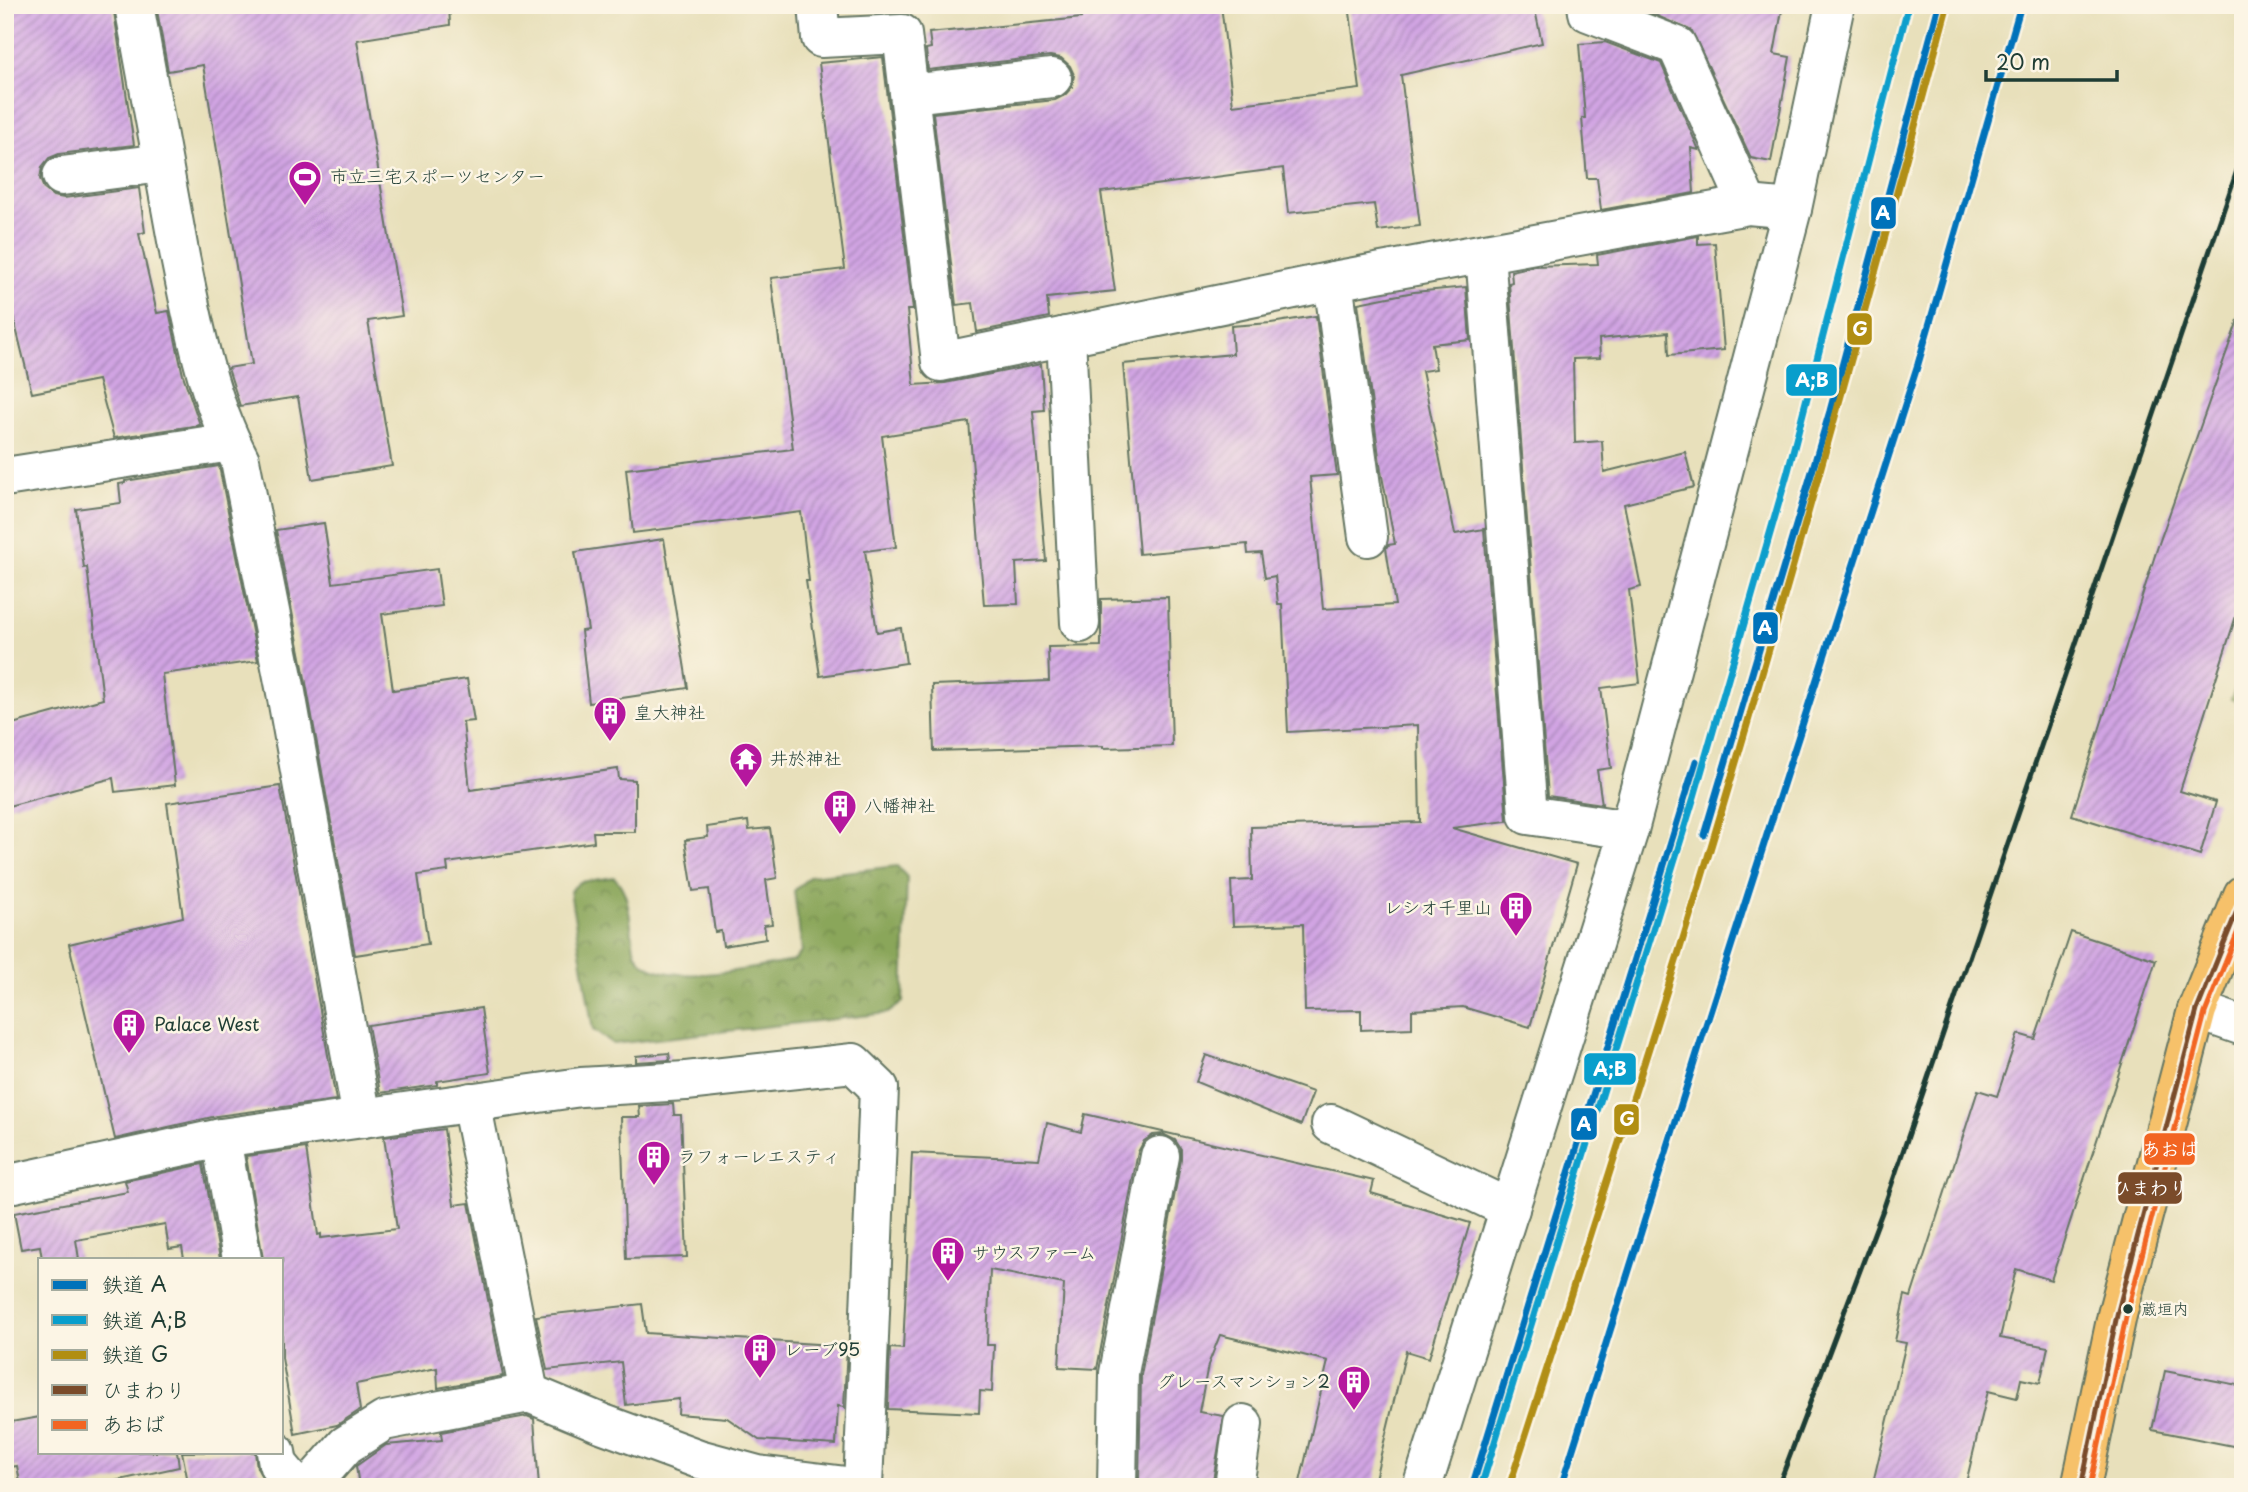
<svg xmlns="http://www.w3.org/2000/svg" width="2248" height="1492" viewBox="0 0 2248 1492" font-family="'Playpen Sans','Klee One',sans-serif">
  <defs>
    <pattern id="forest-crowns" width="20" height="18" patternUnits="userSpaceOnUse" patternTransform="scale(1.75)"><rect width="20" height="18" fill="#8aa65a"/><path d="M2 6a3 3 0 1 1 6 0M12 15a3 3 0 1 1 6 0" fill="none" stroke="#70884b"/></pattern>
    <pattern id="building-hatch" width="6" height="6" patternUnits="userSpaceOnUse" patternTransform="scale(1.75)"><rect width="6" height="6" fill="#d1a4e3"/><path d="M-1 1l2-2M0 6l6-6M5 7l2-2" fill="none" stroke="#a987b9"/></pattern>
  </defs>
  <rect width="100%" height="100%" fill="#fcf5e5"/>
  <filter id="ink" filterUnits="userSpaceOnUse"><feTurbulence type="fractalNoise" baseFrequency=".0143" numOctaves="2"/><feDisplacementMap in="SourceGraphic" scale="14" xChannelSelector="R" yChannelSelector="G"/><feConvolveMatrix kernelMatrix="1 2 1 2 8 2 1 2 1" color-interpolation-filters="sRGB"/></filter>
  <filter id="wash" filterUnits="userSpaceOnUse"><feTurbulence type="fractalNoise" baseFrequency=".00686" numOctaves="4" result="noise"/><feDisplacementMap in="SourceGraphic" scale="28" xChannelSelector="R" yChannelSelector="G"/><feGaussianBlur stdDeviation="1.57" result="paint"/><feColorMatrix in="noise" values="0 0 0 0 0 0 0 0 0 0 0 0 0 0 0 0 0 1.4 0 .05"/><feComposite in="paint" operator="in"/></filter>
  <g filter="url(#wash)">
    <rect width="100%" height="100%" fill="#e8e0bb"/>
    <path fill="url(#forest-crowns)" stroke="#547247" stroke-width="2" d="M897,866L907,877L903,1002L888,1013L613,1044L593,1030L570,891L580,882L614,877C632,894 629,924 634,948C645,995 760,966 794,961L802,951L794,891L810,876Z"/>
    <polygon fill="#adc064" stroke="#667e4c" stroke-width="2" points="2243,671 2243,704 2231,699"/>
    <g id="blocks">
      <g fill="url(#building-hatch)">
        <polygon points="5,5 113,5 134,145 59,154 49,158 42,167 40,179 44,189 53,196 64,198 139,188 145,232 139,234 157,313 169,311 183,375 200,425 114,438 98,380 32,393 5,283"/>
        <polygon points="156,5 449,5 450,25 357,40 402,316 368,321 392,466 312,479 298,397 240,406 228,368 252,364 203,65 168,71"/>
        <polygon points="1079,5 1221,5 1233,105 1360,89 1349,5 1534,5 1542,43 1401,75 1420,226 1378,231 1374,204 1288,213 1283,168 1101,192 1115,291 1047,298 1049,317 977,332 973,303 956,305 933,113 1055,100 1065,95 1072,87 1074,75 1070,66 1061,58 1050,56 928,70 926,49 931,48 929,33 1081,18"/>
        <polygon points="1632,5 1783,5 1774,54 1790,57 1771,162 1751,158 1692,31"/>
        <polygon points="1605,42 1661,63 1699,150 1691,148 1694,193 1601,210 1597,178 1587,178 1582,118 1585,118 1579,44"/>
        <polygon points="883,57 913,310 907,310 914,385 945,383 1041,364 1044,410 1033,411 1046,561 1016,563 1018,604 984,605 969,422 882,436 896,547 865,551 877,632 901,628 906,663 820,676 806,581 809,581 801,512 633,533 626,469 793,449 771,278 845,269 819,63"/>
        <polygon points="1698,236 1698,244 1715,243 1724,350 1669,355 1668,332 1599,339 1600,358 1573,359 1575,443 1602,441 1604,472 1685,452 1694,487 1624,504 1641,587 1629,590 1640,683 1601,688 1611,768 1597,770 1602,804 1548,796 1509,283 1512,282 1511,271 1534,266 1598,264 1597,255"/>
        <polygon points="1466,287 1470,340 1432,344 1436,369 1422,371 1455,534 1484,529 1507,821 1452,828 1577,864 1530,1027 1463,1007 1412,1010 1412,1028 1361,1030 1361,1010 1305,1011 1303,924 1233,926 1231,881 1252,880 1251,827 1420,822 1418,725 1288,732 1282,604 1278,604 1275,576 1265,578 1261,553 1248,554 1247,544 1139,554 1123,364 1233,354 1231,326 1271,323 1316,316 1337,475 1310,477 1323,609 1395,605 1386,548 1388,545 1395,544 1381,471 1358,303 1414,292"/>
        <polygon points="2238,320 2243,321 2243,594 2180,791 2216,802 2200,855 2072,815 2157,549"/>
        <polygon points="219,466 258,661 162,674 175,785 115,792 113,778 5,807 5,726 103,699 87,567 84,568 76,509 121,503 119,484 125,483 125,481"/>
        <polygon points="324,523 333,583 437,569 442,606 382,614 393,690 467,679 474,721 463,722 470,790 618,769 619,779 635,780 635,832 593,832 594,842 447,863 448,871 418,875 428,944 355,955 306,683 276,530"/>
        <polygon points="664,539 688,688 589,703 581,631 588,630 575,552"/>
        <polygon points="1168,597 1172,746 1103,748 1103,746 934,751 932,685 1049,681 1048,647 1101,646 1101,599"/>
        <polygon points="280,786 336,1100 217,1116 115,1139 69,944 183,917 167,803"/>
        <polygon points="748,821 749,830 770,828 777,878 766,880 772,924 764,925 766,939 723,946 721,931 715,932 709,889 693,891 685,840 708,837 707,827"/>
        <polygon points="2071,932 2156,960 2051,1280 2016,1269 2000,1338 2048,1347 2040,1383 2021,1379 2017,1398 1988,1391 1965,1487 1872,1487 1906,1343 1895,1341 1905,1295 1911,1297 1978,1090 1997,1096 2018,1034 2035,1039"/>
        <polygon points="481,1008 490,1073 437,1081 437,1085 380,1093 368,1025"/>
        <polygon points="669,1053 670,1060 636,1062 636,1056"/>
        <polygon points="1206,1055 1313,1092 1301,1125 1196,1082"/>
        <polygon points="673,1104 674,1115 681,1115 687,1257 626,1259 621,1117 640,1117 639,1106"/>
        <polygon points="1085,1114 1374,1181 1371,1193 1470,1223 1429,1358 1406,1351 1373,1487 1323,1487 1300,1482 1328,1361 1220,1335 1208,1365 1199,1412 1224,1416 1212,1486 1178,1482 1177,1486 1139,1481 1141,1375 1181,1160 1181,1149 1175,1140 1163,1134 1153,1135 1144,1141 1138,1152 1097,1369 1059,1367 1064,1284 990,1270 987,1345 994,1345 992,1392 980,1391 979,1413 888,1409 890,1348 903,1349 912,1153 1039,1159 1047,1123 1081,1132"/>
        <polygon points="444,1129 454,1205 469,1203 503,1376 438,1388 437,1368 356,1384 360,1410 337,1425 295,1434 282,1358 282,1259 263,1259 246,1156 306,1148 318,1235 321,1234 321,1238 397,1229 384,1137"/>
        <polygon points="203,1164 220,1259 184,1259 182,1247 169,1249 165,1224 76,1240 79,1259 42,1259 40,1246 21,1249 14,1213 128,1192 125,1181"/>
        <polygon points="642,1304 646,1333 847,1346 844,1407 838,1406 836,1445 759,1440 727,1418 678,1414 679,1399 626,1405 621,1362 547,1370 536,1316"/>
        <polygon points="2165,1371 2243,1386 2243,1448 2152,1430"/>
        <polygon points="527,1416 534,1419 539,1487 359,1487 356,1466 386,1445 442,1440 441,1432"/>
        <polygon points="40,1417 40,1452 177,1452 179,1467 88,1487 21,1487 17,1466 5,1468 5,1423"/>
        <polygon points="182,1452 255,1452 257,1468 268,1487 189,1487"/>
      </g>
    </g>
  </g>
  <g filter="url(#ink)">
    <use href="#blocks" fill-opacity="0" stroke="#657663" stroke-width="2"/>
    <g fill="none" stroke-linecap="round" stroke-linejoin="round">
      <defs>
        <g id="minor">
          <path d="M134,5C149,89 164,173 180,257C194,326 207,397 240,460L285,687L362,1118"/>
          <polyline points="818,5 821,38 902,34 941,362 1333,281 1748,205 1792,209"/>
          <polyline points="1587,5 1588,12 1677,46 1748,205"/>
          <polyline points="910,94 1052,78"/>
          <polyline points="62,176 162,163"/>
          <polyline points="1485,253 1528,815 1629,830"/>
          <polyline points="1333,281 1368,537"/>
          <polyline points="1066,336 1080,623"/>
          <polyline points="5,477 231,442"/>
          <polyline points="2197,1010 2243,1026"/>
          <polyline points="471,1102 529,1393"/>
          <polyline points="1331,1124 1510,1209"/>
          <polyline points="221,1138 242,1259"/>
          <polyline points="5,1185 221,1138 581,1087 686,1081 853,1063 879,1088 863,1487"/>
          <polyline points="276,1452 278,1464 297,1487"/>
          <polyline points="309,1487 346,1445 384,1421 529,1393 601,1423 699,1459 758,1475 854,1487"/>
          <polyline points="1117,1487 1119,1373 1160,1156"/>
          <polyline points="1234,1487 1243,1424"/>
          <polyline points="1422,1487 1629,830 1792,209 1835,5"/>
        </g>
        <polyline id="major" points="2081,1487 2117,1315 2197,1010 2243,895"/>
      </defs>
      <use href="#minor" stroke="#657663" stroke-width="42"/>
      <use href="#major" stroke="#657663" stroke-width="42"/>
      <use href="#minor" stroke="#fff" stroke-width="38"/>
      <use href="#major" stroke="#f6c16b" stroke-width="38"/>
      <polyline stroke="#1f3d34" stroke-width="5" points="1778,1487 1884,1207 2243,153"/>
      <defs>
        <polyline id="bus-1" points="2081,1487 2117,1315 2197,1010 2243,896"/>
        <polyline id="bus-2" points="2090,1487 2126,1317 2205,1013 2243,919"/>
      </defs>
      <use href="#bus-1" stroke="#fcf5e5" stroke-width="10"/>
      <use href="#bus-2" stroke="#fcf5e5" stroke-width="10"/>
      <use href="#bus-1" stroke="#7a4b2a" stroke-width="5"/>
      <use href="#bus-2" stroke="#f26522" stroke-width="5"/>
      <defs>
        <g id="rail-1">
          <polyline points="1704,835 1830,411 1939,5"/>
          <polyline points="1472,1487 1696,761"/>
          <polyline points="1561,1487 1705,1028 1918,364 2021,5"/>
        </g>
        <polyline id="rail-2" points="1481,1487 1694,797 1788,471 1908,7"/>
        <path id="rail-3" d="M1509,1487C1574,1285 1639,1083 1701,880C1788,591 1869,299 1947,7"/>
      </defs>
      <use href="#rail-1" stroke="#fcf5e5" stroke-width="12"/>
      <use href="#rail-2" stroke="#fcf5e5" stroke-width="12"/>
      <use href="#rail-3" stroke="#fcf5e5" stroke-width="12"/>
      <use href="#rail-1" stroke="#0072ba" stroke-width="7"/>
      <use href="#rail-2" stroke="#089ecc" stroke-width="7"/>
      <use href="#rail-3" stroke="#b18e12" stroke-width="7"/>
    </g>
  </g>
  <defs>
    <symbol id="stadium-pin" viewBox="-11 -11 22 30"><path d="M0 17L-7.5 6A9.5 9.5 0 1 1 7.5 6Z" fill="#b5179e" stroke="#fcf5e5"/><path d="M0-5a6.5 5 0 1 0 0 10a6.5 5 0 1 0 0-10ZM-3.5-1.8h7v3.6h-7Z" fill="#fff"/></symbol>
    <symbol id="building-pin" viewBox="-11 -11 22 30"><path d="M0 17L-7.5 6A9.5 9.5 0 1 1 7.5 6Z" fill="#b5179e" stroke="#fcf5e5"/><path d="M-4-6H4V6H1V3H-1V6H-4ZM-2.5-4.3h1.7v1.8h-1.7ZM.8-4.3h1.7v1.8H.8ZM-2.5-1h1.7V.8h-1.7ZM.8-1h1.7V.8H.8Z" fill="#fff"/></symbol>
    <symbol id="temple-pin" viewBox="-11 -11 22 30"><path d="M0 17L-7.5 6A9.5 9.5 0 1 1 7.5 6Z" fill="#b5179e" stroke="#fcf5e5"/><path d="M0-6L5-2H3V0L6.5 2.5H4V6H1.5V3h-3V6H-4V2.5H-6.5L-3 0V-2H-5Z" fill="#fff"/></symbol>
  </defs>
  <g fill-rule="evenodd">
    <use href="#stadium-pin" x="286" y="158" width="38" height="52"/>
    <use href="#building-pin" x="591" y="694" width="38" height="52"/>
    <use href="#temple-pin" x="727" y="740" width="38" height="52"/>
    <use href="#building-pin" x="821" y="787" width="38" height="52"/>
    <use href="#building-pin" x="1497" y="889" width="38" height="52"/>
    <use href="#building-pin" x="110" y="1006" width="38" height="52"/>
    <use href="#building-pin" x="635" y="1138" width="38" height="52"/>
    <use href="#building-pin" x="929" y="1234" width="38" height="52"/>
    <use href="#building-pin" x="741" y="1331" width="38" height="52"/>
    <use href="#building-pin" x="1335" y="1363" width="38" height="52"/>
  </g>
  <circle fill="#1f3d34" stroke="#fcf5e5" stroke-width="2.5" cx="2128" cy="1309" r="6"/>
  <g text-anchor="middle" stroke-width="5" stroke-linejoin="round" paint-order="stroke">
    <g font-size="16" fill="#1f3d34" stroke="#fcf5e5" text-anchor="start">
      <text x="2141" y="1315">蔵垣内</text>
    </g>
    <g font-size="18" fill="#1f3d34" stroke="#fcf5e5" text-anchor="start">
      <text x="330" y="183">市立三宅スポーツセンター</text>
      <text x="634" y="719">皇大神社</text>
      <text x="770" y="765">井於神社</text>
      <text x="864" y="812">八幡神社</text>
      <text x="1492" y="914" text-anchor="end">レシオ千里山</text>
      <text x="154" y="1031">Palace West</text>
      <text x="678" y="1163">ラフォーレエスティ</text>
      <text x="972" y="1259">サウスファーム</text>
      <text x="784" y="1356">レーブ95</text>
      <text x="1330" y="1388" text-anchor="end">グレースマンション2</text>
    </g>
  </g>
  <g stroke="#fcf5e5" stroke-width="2.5">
    <rect x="1870" y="196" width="27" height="34" rx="7" fill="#0072ba"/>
    <rect x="1846" y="312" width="27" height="34" rx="7" fill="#b18e12"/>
    <rect x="1785" y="363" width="53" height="34" rx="7" fill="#089ecc"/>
    <rect x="1752" y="611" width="27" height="34" rx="7" fill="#0072ba"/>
    <rect x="1583" y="1052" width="54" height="34" rx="7" fill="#089ecc"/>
    <rect x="1613" y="1103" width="27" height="33" rx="7" fill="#b18e12"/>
    <rect x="1570" y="1107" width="28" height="34" rx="7" fill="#0072ba"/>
    <rect x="2143" y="1132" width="53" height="34" rx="7" fill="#f26522"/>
    <rect x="2117" y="1171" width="66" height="34" rx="7" fill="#7a4b2a"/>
  </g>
  <g font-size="19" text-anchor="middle" font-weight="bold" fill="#fff">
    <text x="1883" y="220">A</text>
    <text x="1860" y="336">G</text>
    <text x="1812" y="387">A;B</text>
    <text x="1765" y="635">A</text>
    <text x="1610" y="1076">A;B</text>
    <text x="1627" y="1126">G</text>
    <text x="1584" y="1131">A</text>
    <text x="2170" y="1156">あおば</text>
    <text x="2150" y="1195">ひまわり</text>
  </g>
  <rect width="2248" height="1492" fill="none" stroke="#fcf5e5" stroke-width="28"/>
  <rect x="38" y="1258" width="245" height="196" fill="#fcf5e5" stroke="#a4ab9e" stroke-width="2"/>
  <rect x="52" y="1280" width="35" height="10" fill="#0072ba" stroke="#a4ab9e" stroke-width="2"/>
  <text x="102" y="1292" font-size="21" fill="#1f3d34">鉄道 A</text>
  <rect x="52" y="1315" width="35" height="10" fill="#089ecc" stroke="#a4ab9e" stroke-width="2"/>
  <text x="102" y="1328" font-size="21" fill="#1f3d34">鉄道 A;B</text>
  <rect x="52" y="1350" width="35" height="10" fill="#b18e12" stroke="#a4ab9e" stroke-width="2"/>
  <text x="102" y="1362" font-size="21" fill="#1f3d34">鉄道 G</text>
  <rect x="52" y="1385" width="35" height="10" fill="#7a4b2a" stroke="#a4ab9e" stroke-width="2"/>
  <text x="102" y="1398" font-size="21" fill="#1f3d34">ひまわり</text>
  <rect x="52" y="1420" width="35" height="10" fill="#f26522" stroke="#a4ab9e" stroke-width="2"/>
  <text x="102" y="1432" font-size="21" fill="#1f3d34">あおば</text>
  <path d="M1986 70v10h131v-10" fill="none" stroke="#1f3d34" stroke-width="3.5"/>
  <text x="1996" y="70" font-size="21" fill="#1f3d34" stroke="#fcf5e5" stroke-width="5" paint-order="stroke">20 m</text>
</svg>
